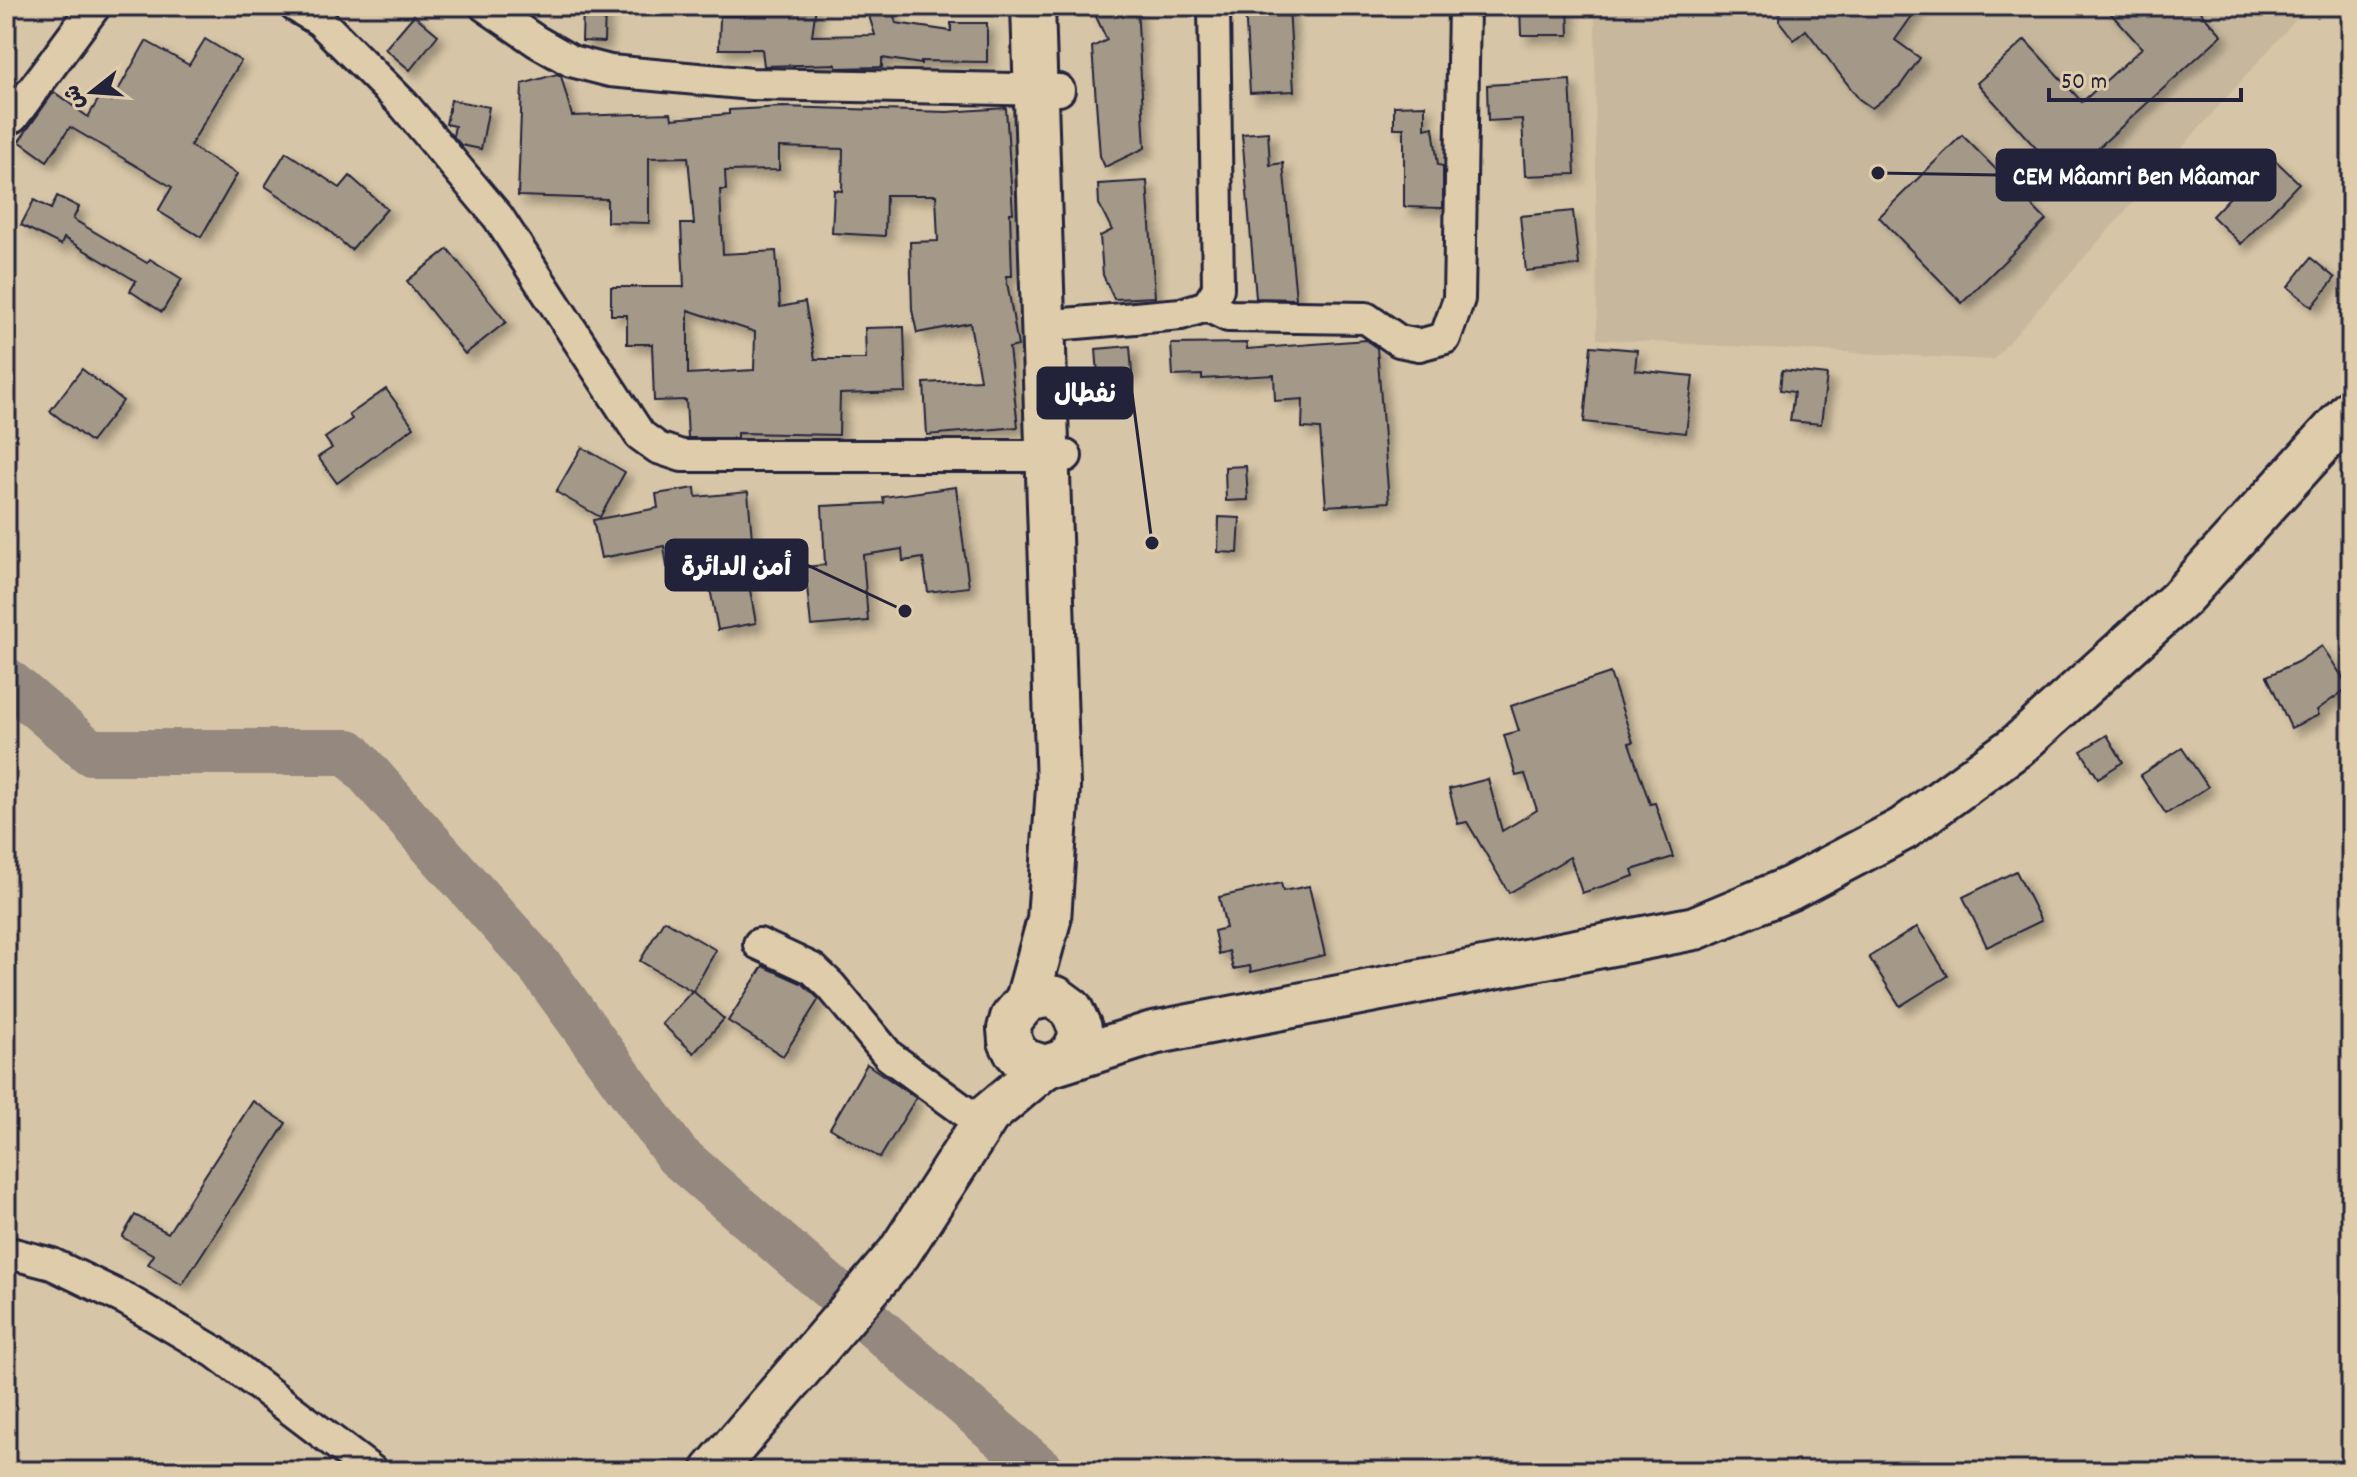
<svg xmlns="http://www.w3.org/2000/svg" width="2357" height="1477" viewBox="0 0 2357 1477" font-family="Dekko,'Playpen Sans Arabic',sans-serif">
  <defs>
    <filter id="shadow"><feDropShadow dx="7" dy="7" stdDeviation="4" flood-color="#0004"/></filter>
  </defs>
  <rect width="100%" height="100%" fill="#d6c5a6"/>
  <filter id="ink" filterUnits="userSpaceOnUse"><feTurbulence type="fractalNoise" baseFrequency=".0125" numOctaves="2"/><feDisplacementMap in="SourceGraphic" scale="16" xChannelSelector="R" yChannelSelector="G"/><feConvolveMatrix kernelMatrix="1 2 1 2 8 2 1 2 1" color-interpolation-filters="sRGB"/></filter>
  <g filter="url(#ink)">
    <polygon fill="#c7b89d" points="1595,6 2308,6 1993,360 1597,339"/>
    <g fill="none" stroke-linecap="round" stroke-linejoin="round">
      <polyline stroke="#94887f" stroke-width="46" points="6,680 90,752 349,752 541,968 677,1155 1042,1471"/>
    </g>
    <g fill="#a49888" stroke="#22223b" stroke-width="2" fill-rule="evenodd" filter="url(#shadow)">
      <polygon points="583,6 605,6 604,42 582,41"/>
      <polygon points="746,6 816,6 812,36 875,35 866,6 891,6 896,23 951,31 951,23 987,23 987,62 921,61 921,64 882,58 882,67 836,68 836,64 764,66 762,49 719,49 720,16 745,16"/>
      <polygon points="1091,6 1137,6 1145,148 1105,167 1100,156 1092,47 1107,40"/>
      <polygon points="1245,6 1289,6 1294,91 1250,93"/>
      <polygon points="1520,6 1568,6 1569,35 1521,35"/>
      <polygon points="1780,6 1919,6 1895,40 1920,58 1900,86 1872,108 1859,99 1806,30 1794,40 1779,21"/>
      <polygon points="2104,6 2195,6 2222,35 2064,179 1977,83 2025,40 2082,102 2142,48"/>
      <polygon points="414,15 438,35 410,70 385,49"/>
      <polygon points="205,39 241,61 190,146 237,174 201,237 158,211 172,187 70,127 47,161 19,141 54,92 88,117 101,95 112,101 146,41 189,65"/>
      <path d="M557,74L561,76L572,116L671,113L672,119L729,114V110L783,107L947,112L1006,108L1013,213H1010L1012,276H1006L1018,346L1009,348L1018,427L927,435L924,383L980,380L970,323L917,333L912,310L910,242L938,241L936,195H886L885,236L832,233L834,190L842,191L843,149L779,147V170L725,171L726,190H720L723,254L776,251L780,307L805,302L815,359H866L865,328L904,327L906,392L840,394L839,435L737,433V438H688L686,400L654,401L652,344H627V315H611V287H684L681,224H694L688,157L649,158V223L607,222V199L518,196L522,84ZM688,310L755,332L754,370L688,374Z"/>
      <polygon points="1570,80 1575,174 1525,176 1522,119 1488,121 1487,85"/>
      <polygon points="451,100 489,107 481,149 461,145 453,136 455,126 446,124"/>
      <polygon points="1425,105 1425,129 1433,127 1438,165 1443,166 1443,208 1404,207 1404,128 1394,128 1394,106"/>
      <polygon points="1268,132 1270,165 1283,163 1296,299 1256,298 1242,134"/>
      <polygon points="1962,135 2046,220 1962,303 1879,217"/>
      <polygon points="286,152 340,188 350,176 387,209 351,250 319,222 265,186"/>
      <polygon points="2270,155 2299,183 2241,244 2212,216"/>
      <polygon points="1147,181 1155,297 1114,299 1103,275 1100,236 1112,230 1099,204 1098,184"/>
      <polygon points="57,196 79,207 73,219 147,263 150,259 182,279 162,312 130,291 136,281 64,238 61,245 21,225 34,200 51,209"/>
      <polygon points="1573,211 1579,265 1526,271 1520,216"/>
      <polygon points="448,249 506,322 465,354 407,281"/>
      <polygon points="2311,258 2335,278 2312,307 2288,287"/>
      <polygon points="1366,340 1377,348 1389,502 1326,506 1320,429 1302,428 1303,399 1275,401 1274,375 1202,379 1202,375 1173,376 1171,344 1247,343 1247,349"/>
      <polygon points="1130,346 1132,373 1098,376 1096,349"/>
      <polygon points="1591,346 1637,350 1635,370 1693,376 1686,433 1584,422"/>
      <polygon points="82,369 123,401 91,442 50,411"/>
      <polygon points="1782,370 1827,375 1821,424 1790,421 1794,392 1780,390"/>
      <polygon points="386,389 414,427 337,483 318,457 332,448 325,438 352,419 349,415"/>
      <polygon points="582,447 625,472 600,517 556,492"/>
      <polygon points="1246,466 1248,500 1226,501 1225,467"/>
      <polygon points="956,487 969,587 928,592 923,558 903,561 902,549 863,555 868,621 811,626 805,567 825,565 822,506 884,503 883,497"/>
      <polygon points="695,488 696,497 748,492 753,551 743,552 756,623 718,630 705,562 667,567 664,546 601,558 593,520 658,508 656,494"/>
      <polygon points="1219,517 1240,518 1238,553 1218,552"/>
      <polygon points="2322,646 2349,687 2317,710 2319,715 2291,728 2267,676 2297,662"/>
      <polygon points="1610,673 1633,742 1629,743 1650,804 1655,803 1673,857 1632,870 1634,876 1582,893 1570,857 1509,893 1467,822 1458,824 1449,789 1488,779 1502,831 1537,810 1525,774 1516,776 1504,735 1519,731 1511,706"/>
      <polygon points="2107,735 2123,762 2098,778 2081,751"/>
      <polygon points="2182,748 2208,787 2166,814 2140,775"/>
      <polygon points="2016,871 2041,921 1987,947 1963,897"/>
      <polygon points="1281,883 1283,891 1309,886 1325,955 1251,972 1250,966 1233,969 1229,951 1219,954 1214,931 1226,928 1219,897"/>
      <polygon points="664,920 716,950 693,991 724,1019 694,1053 662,1024 692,991 640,961"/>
      <polygon points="1917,927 1948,976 1900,1006 1869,957"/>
      <polygon points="763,966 803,984 819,999 783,1056 728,1021"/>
      <polygon points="867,1064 916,1098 880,1158 830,1128"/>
      <polygon points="253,1101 286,1123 182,1285 148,1264 154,1255 122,1237 135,1215 168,1233"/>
    </g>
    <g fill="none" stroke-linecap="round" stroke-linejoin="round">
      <defs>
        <g id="street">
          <polyline points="295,6 320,21 404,105 498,217 640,435 658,448 682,456 1066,456"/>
          <polyline points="485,6 536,41 571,61 610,71 752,84 1059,90"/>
          <polyline points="13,117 95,6"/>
          <polyline points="1207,306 1228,316 1366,318 1399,341 1419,345 1445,338 1459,299 1464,6"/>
          <polyline points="1042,326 1181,314 1207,306 1218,289 1214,6"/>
          <polyline points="759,944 813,969 831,986 889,1056 982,1124"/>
          <polyline points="6,1252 52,1264 127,1300 215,1352 372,1471"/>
        </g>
        <g id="secondary">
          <polyline points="1027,1000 1049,920 1058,787 1033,6"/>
          <polyline points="1066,1059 1074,1050 1079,1040 1080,1028 1071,1009 1056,998 1046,996 1027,1000 1012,1018 1009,1029 1010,1041 1015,1051 1023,1060 1045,1067 1153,1033 1695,928 1791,888 1903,829 2017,746 2180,599 2351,411"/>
          <polyline points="713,1471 899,1253 988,1115 1045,1067"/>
        </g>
      </defs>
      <use href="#street" stroke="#22223b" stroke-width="36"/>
      <use href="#secondary" stroke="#22223b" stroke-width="48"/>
      <use href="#street" stroke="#deccaa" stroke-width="30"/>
      <use href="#secondary" stroke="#deccaa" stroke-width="42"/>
    </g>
  </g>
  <path fill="none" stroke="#22223b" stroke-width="3" d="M1878 173L1997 175M1152 543L1132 393M905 611L807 565"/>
  <g fill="#22223b" stroke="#deccaa" stroke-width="3">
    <circle cx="1878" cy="173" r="8"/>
    <circle cx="1152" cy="543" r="8"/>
    <circle cx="905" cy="611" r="8"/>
  </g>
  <g fill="#22223b" stroke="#22223b" stroke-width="3">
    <rect x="1997" y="150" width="278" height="50" rx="8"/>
    <rect x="1038" y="368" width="94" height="50" rx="8"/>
    <rect x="666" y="540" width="141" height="50" rx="8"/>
  </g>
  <g font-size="26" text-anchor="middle" font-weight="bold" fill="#fff">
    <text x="2136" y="184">CEM Mâamri Ben Mâamar</text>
    <text x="1085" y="402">نفطال</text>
    <text x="736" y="575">أمن الدائرة</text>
  </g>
  <rect width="2357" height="1477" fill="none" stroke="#deccaa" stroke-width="32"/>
  <rect x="16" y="16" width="2325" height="1445" fill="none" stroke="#22223b" stroke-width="3" filter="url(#ink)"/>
  <g transform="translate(92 92) rotate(253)" stroke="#deccaa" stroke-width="6" paint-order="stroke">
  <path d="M0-6L14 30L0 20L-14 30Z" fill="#22223b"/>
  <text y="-12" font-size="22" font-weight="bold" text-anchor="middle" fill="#22223b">ش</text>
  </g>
  <path d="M2049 88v12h192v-12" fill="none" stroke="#22223b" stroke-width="4"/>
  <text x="2061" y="88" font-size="24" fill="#22223b" stroke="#deccaa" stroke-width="6" paint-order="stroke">50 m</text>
</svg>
